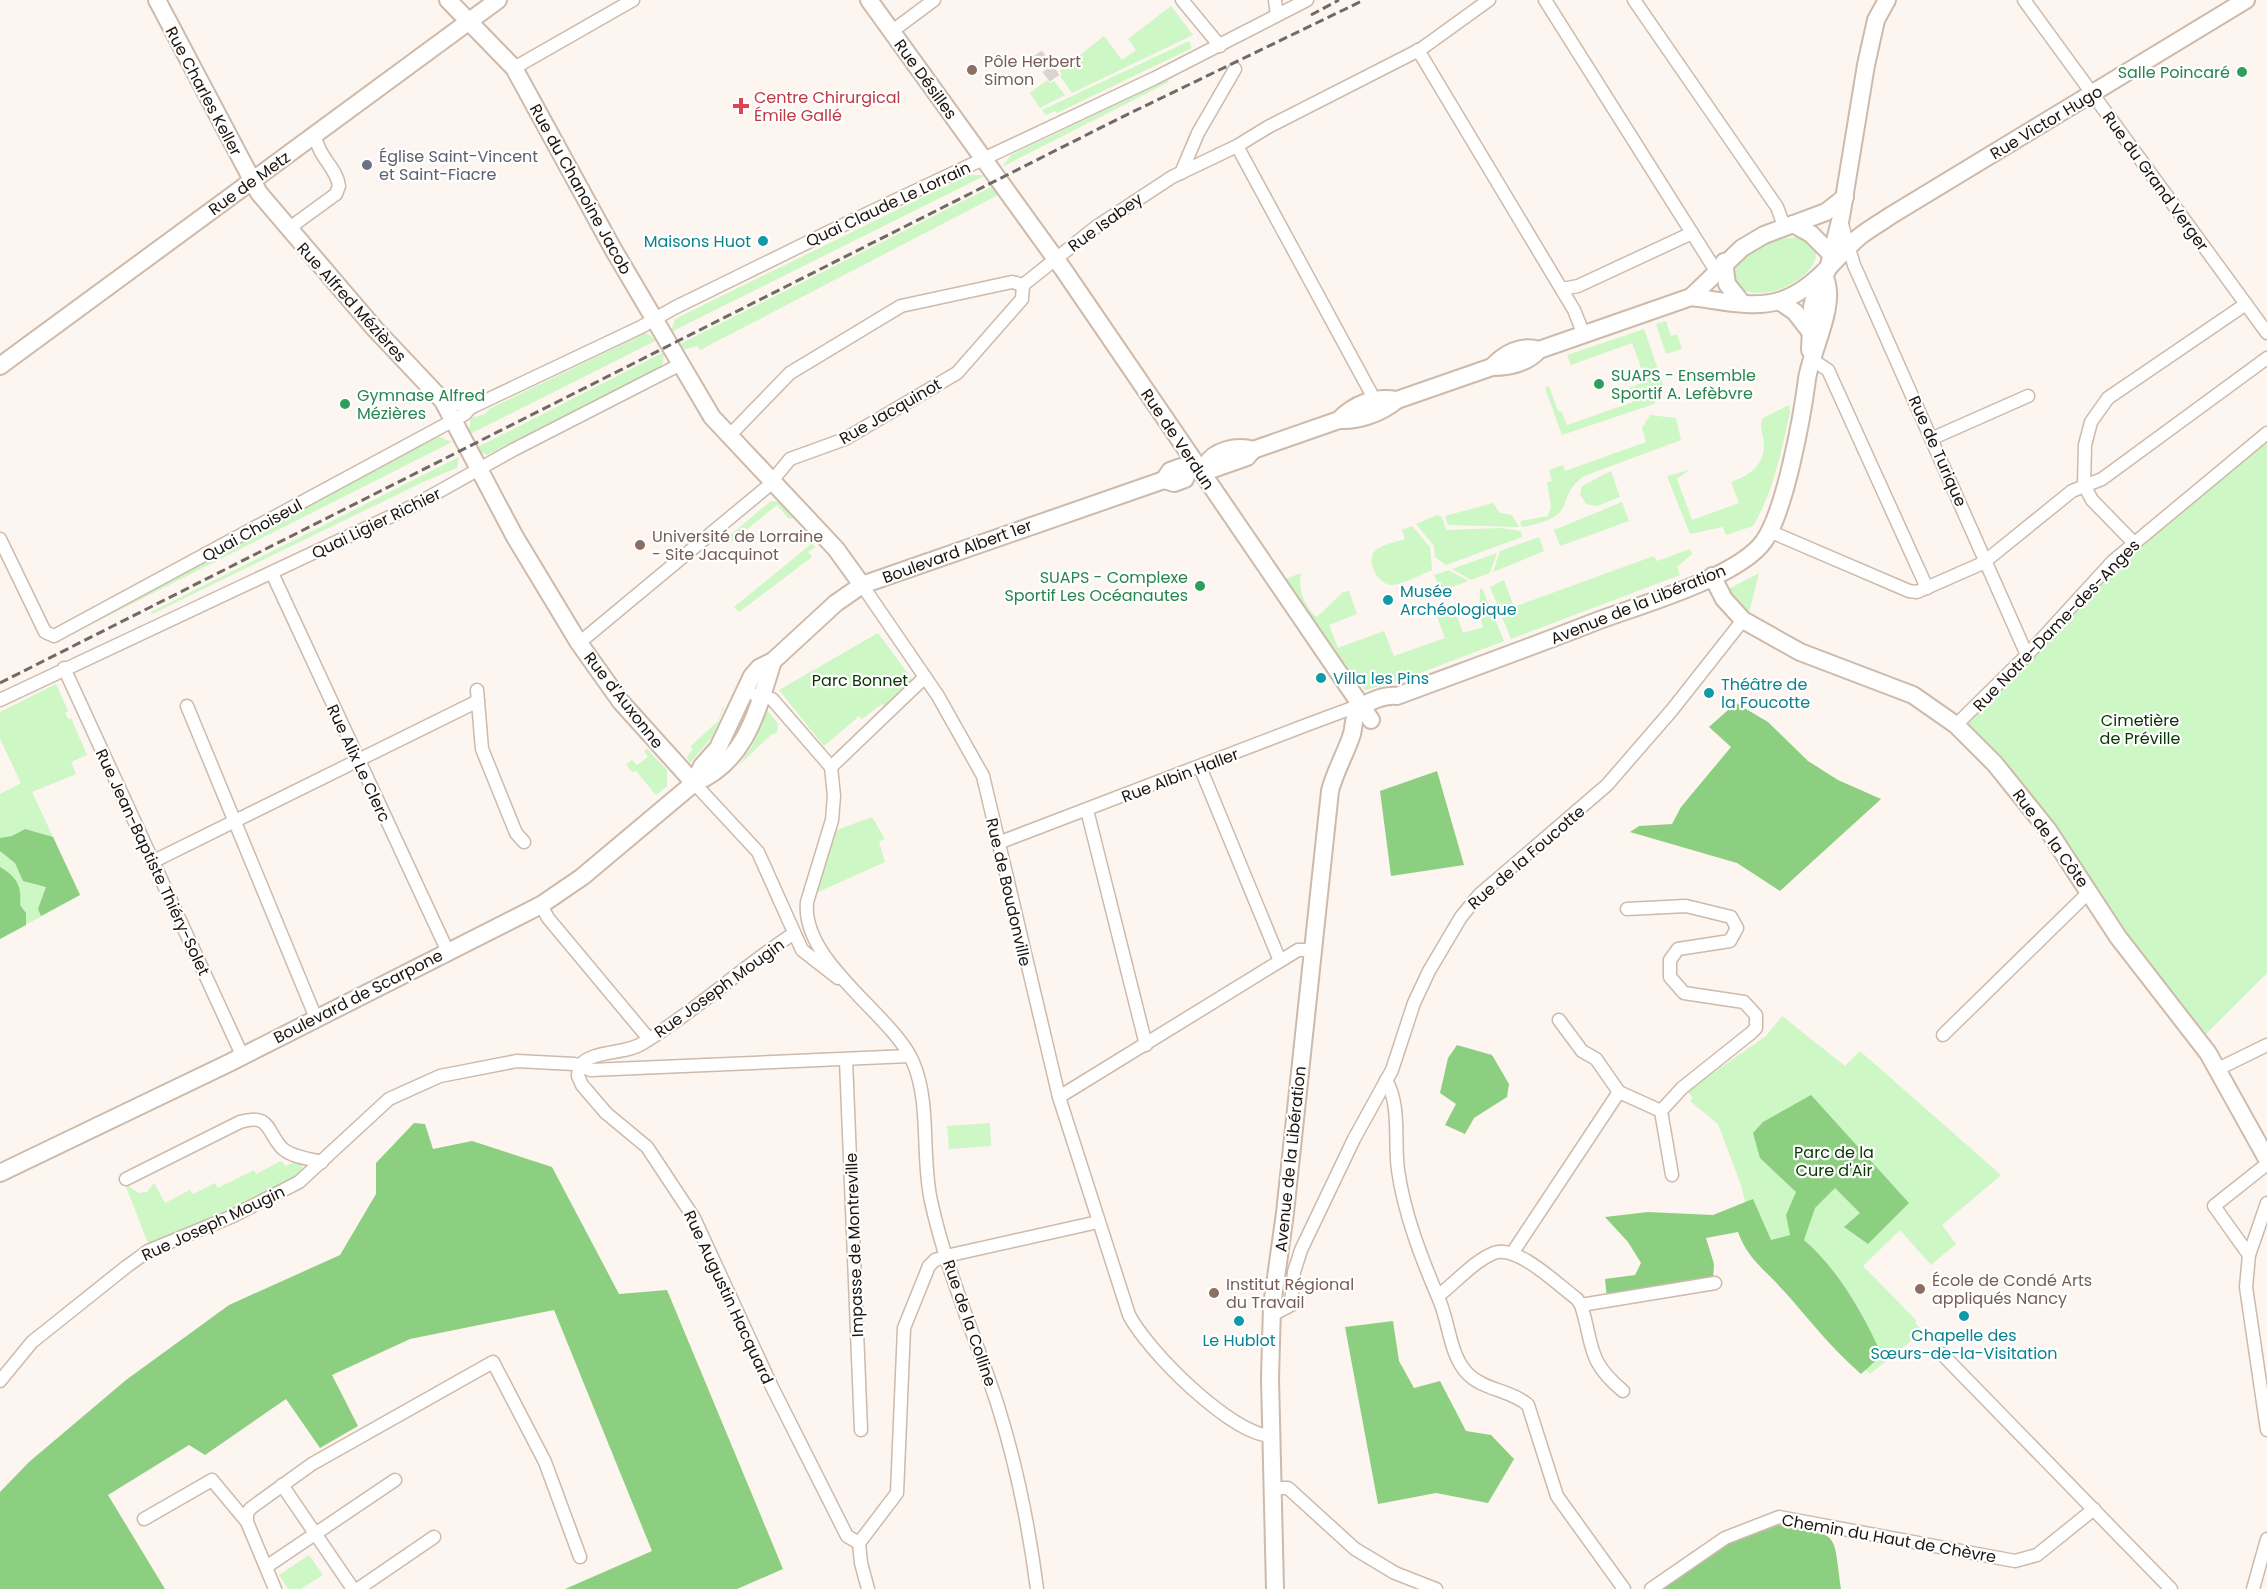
<svg xmlns="http://www.w3.org/2000/svg" width="2267" height="1589" viewBox="0 0 2267 1589" font-family="Poppins,sans-serif">
  <rect width="100%" height="100%" fill="#fdf5ef"/>
  <g fill="#cdf7c5">
    <polygon points="1171,6 1193,35 1072,93 1060,76 1062,74 1060,71 1104,36 1122,60 1136,50 1128,39"/>
    <polygon points="1189,41 1192,48 1057,113 1055,111 1046,115 1042,110"/>
    <polygon points="1047,80 1050,83 1054,81 1065,95 1040,108 1030,93"/>
    <polygon points="1168,80 1169,82 1002,167 1011,155"/>
    <polygon points="968,175 986,175 671,332 675,319"/>
    <polygon points="993,186 998,195 700,350 697,346 683,350 678,345"/>
    <path d="M1798,237C1851,254 1774,310 1739,288L1732,271C1741,248 1776,238 1798,237Z"/>
    <polygon points="1666,321 1671,336 1677,334 1682,349 1666,354 1656,324"/>
    <polygon points="1644,329 1664,387 1654,404 1562,435 1545,388 1549,386 1558,411 1562,412 1567,425 1633,402 1629,388 1646,381 1632,343 1571,365 1567,355"/>
    <polygon points="646,333 657,340 468,435 471,418 485,414 489,409"/>
    <polygon points="664,352 663,363 658,368 487,455 474,449"/>
    <path d="M1789,405L1790,412C1781,452 1774,490 1753,526L1726,535L1723,527L1690,534L1667,476L1689,470L1677,479L1692,520L1739,503L1731,482C1751,475 1768,463 1763,437C1761,428 1760,426 1763,418Z"/>
    <path d="M1650,415L1676,418L1681,440L1584,476C1552,499 1583,515 1523,527L1520,524L1521,521L1548,516L1551,508L1547,482L1552,481L1549,470L1563,465L1565,471L1646,442L1642,428Z"/>
    <polygon points="435,435 452,442 58,641 60,638"/>
    <polygon points="2267,442 2267,973 2206,1034 2134,944 2006,767 1969,727 1969,721 2034,658 2121,562"/>
    <polygon points="459,457 457,468 425,481 152,614 151,612"/>
    <polygon points="1611,471 1620,497 1597,506 1586,504 1580,494 1582,486"/>
    <polygon points="771,501 780,502 793,518 789,519 777,505 731,542 728,537"/>
    <polygon points="1622,502 1629,521 1560,546 1554,530"/>
    <polygon points="1493,503 1500,513 1512,515 1519,527 1448,525 1445,516"/>
    <polygon points="1437,515 1442,517 1446,530 1500,528 1521,531 1522,537 1446,565 1435,557 1434,546 1416,524"/>
    <path d="M1412,526L1430,547L1432,570C1420,575 1404,584 1392,585C1379,585 1366,563 1374,552C1380,545 1396,542 1405,539L1402,530Z"/>
    <polygon points="799,527 815,547 808,552 812,557 739,612 734,607 810,545 798,529"/>
    <polygon points="1539,537 1544,551 1493,572 1500,551"/>
    <polygon points="1690,549 1692,554 1677,567 1680,575 1511,639 1490,587 1504,580 1514,607 1651,557 1654,556 1657,561"/>
    <polygon points="1497,553 1490,573 1471,580 1452,569"/>
    <polygon points="1449,570 1468,581 1441,591 1434,575"/>
    <path d="M1301,573C1298,588 1304,607 1317,617L1343,592L1349,591L1357,614L1329,625L1338,648L1384,631L1394,656L1445,638L1437,616L1455,610L1463,633L1483,627L1479,615L1480,590L1482,588L1504,641L1399,681L1365,690L1360,682L1356,684L1285,579Z"/>
    <polygon points="1759,573 1748,617 1725,591"/>
    <polygon points="878,633 911,678 910,683 885,707 882,704 862,719 859,716 824,746 779,690"/>
    <polygon points="56,684 68,711 65,713 68,719 71,718 87,755 71,762 76,774 32,792 80,895 0,939 0,794 21,783 0,739 0,712"/>
    <polygon points="723,707 724,708 712,737 690,763 687,757 692,750 691,746 718,721"/>
    <polygon points="767,710 778,724 777,733 772,734 739,765 752,746"/>
    <polygon points="647,749 667,770 667,786 656,795 636,771 632,772 626,764 632,760 637,765 648,757 644,751"/>
    <polygon points="872,817 885,839 879,842 885,862 816,893 834,831"/>
    <polygon points="1782,1016 1845,1066 1860,1051 2001,1175 1942,1225 1956,1244 1931,1265 1900,1230 1863,1266 1917,1321 1915,1323 1923,1331 1870,1374 1755,1245 1741,1185 1718,1124 1690,1101 1693,1098 1687,1091 1766,1036"/>
    <polygon points="990,1123 991,1146 949,1149 947,1126"/>
    <path d="M297,1160L301,1161L303,1169C269,1203 194,1226 149,1246L125,1184L139,1193L147,1192L154,1183L165,1203L190,1190L193,1194L215,1183L218,1188L254,1170L256,1174L281,1161L286,1166Z"/>
    <polygon points="309,1555 323,1575 301,1589 288,1589 279,1575"/>
  </g>
  <g fill="#8dcf81">
    <polygon points="1736,703 1768,722 1808,761 1838,780 1881,799 1780,891 1737,863 1630,832 1639,826 1672,824 1681,807 1731,747 1709,727"/>
    <polygon points="1437,771 1464,865 1391,876 1380,791"/>
    <polygon points="25,829 53,837 80,895 41,916 38,909 46,887 23,881 15,863 0,851 0,838 12,836"/>
    <path d="M0,867C17,877 22,886 20,905L26,913V925L0,939Z"/>
    <polygon points="1457,1045 1492,1055 1509,1084 1507,1097 1474,1118 1465,1134 1445,1125 1456,1104 1440,1093 1448,1058"/>
    <path d="M1811,1095L1909,1203L1868,1244L1844,1227L1860,1213L1835,1188L1815,1208L1804,1240C1839,1270 1863,1314 1882,1355L1861,1374C1831,1348 1809,1319 1783,1290C1765,1270 1747,1258 1738,1232L1706,1238L1714,1264L1713,1280L1607,1298L1605,1279L1635,1275L1641,1263L1628,1242L1605,1217L1648,1212L1713,1215L1753,1199L1771,1240L1790,1235L1786,1215L1796,1192L1760,1158L1753,1133L1763,1122Z"/>
    <polygon points="414,1123 425,1124 433,1149 472,1141 552,1167 619,1294 667,1290 783,1569 737,1589 565,1589 652,1551 554,1310 410,1339 332,1375 358,1426 320,1448 286,1399 205,1455 189,1445 108,1495 165,1589 0,1589 0,1492 29,1462 126,1380 229,1305 340,1255 376,1194 376,1163"/>
    <polygon points="1393,1321 1399,1361 1414,1388 1440,1381 1466,1431 1491,1435 1514,1459 1488,1503 1436,1493 1378,1504 1345,1327"/>
    <path d="M1779,1525C1840,1536 1833,1528 1841,1589H1663L1730,1541Z"/>
  </g>
  <g fill="none" stroke-linecap="round" stroke-linejoin="round">
    <polyline stroke="#dbd3cd" stroke-width="12" stroke-dasharray="12 6" stroke-linecap="butt" points="1037,54 1055,79"/>
    <defs>
      <g id="street">
        <polyline points="1182,0 1220,46"/>
        <polyline points="1275,0 1277,15"/>
        <polyline points="1545,0 1716,271"/>
        <polyline points="1634,0 1777,207 1784,226"/>
        <polyline points="2024,0 2267,333"/>
        <polyline points="891,32 934,0"/>
        <polyline points="1418,50 1574,310 1584,335"/>
        <polyline points="514,68 633,0"/>
        <polyline points="1237,146 1371,393 1373,400"/>
        <polyline points="1181,173 1198,133 1235,69"/>
        <polyline points="1841,221 1854,265 2027,655"/>
        <path d="M288,229L336,194L339,186C337,168 318,157 315,135"/>
        <polyline points="1023,285 1096,227 1172,177 1237,146 1268,127 1421,49 1489,0"/>
        <polyline points="1562,289 1578,286 1692,233"/>
        <polyline points="1811,359 1828,370 1927,588"/>
        <polyline points="440,398 470,408"/>
        <polyline points="729,436 790,373 901,306 1012,282 1023,285"/>
        <polyline points="1933,438 2028,396"/>
        <polyline points="1769,531 1909,591 1917,592 1983,563 2072,491 2102,479 2267,358"/>
        <polyline points="0,539 45,632 54,636 465,414 470,408 641,327 674,308 841,226 1155,78 1307,0"/>
        <polyline points="2134,543 2092,500 2084,485 2085,445 2091,422 2108,398 2246,304"/>
        <polyline points="272,573 448,952"/>
        <path d="M862,585L938,696L983,776L1059,1097L1129,1315C1147,1350 1231,1435 1272,1436"/>
        <polyline points="579,643 767,487 790,459 845,439 957,373 1022,299 1023,285"/>
        <polyline points="64,668 242,1055"/>
        <polyline points="477,690 482,749 516,833 524,842"/>
        <path d="M755,695L772,699L831,767L834,796L832,820L807,902C801,962 892,1014 913,1062C931,1104 921,1156 931,1201C946,1270 975,1336 997,1403C1016,1463 1029,1527 1037,1589"/>
        <polyline points="0,700 415,505 513,450 681,364"/>
        <polyline points="187,706 316,1018"/>
        <polyline points="1956,725 2027,655 2113,561 2267,433"/>
        <polyline points="831,767 925,677"/>
        <polyline points="1200,767 1280,961"/>
        <polyline points="694,783 758,852 802,950 838,978"/>
        <polyline points="1087,810 1146,1045"/>
        <polyline points="998,843 1309,724 1352,708 1361,708"/>
        <polyline points="152,862 478,701"/>
        <polyline points="541,905 548,918 649,1039"/>
        <polyline points="1627,909 1686,906 1731,917 1737,928 1730,941 1678,949 1670,960 1670,977 1684,993 1744,1002 1756,1015 1756,1028 1751,1033 1682,1088 1661,1111 1672,1175"/>
        <polyline points="1559,1020 1582,1051 1596,1059 1619,1092 1661,1111"/>
        <polyline points="1943,1035 2089,892"/>
        <polyline points="846,1060 861,1430"/>
        <polyline points="579,1066 578,1076 582,1085 606,1113 647,1147 694,1218 771,1385 847,1536 859,1543"/>
        <path d="M579,1066C594,1049 625,1055 643,1043C696,1011 741,968 793,934"/>
        <polyline points="2218,1069 2267,1045"/>
        <path d="M1386,1080C1401,1105 1394,1142 1398,1170C1404,1213 1421,1257 1438,1297C1449,1320 1449,1354 1467,1373C1483,1390 1511,1390 1528,1405L1557,1496L1624,1589"/>
        <polyline points="1059,1097 1298,950 1313,950"/>
        <path d="M126,1179L240,1122C271,1113 266,1131 282,1148C291,1157 310,1159 322,1162"/>
        <polyline points="2267,1203 2249,1255 2246,1287 2267,1430"/>
        <polyline points="1513,1252 1619,1092"/>
        <polyline points="2249,1255 2214,1206 2267,1164"/>
        <path d="M1438,1296C1455,1283 1474,1261 1494,1253C1517,1244 1558,1285 1577,1299L1581,1305C1594,1346 1586,1360 1623,1391"/>
        <polyline points="1581,1305 1715,1283"/>
        <polyline points="1272,1315 1291,1305 1294,1272 1301,1250 1354,1139 1392,1070 1414,1003 1429,971 1461,917 1479,895 1607,785 1672,710 1743,620"/>
        <polyline points="1942,1354 2171,1589"/>
        <polyline points="0,1381 32,1342 126,1267 148,1251 233,1216 299,1182 389,1099 440,1076 517,1061 574,1064 591,1070 909,1056"/>
        <polyline points="282,1485 353,1589"/>
        <polyline points="1273,1488 1288,1488 1355,1549 1395,1573 1436,1589"/>
        <polyline points="144,1519 212,1480 247,1522"/>
        <polyline points="266,1567 395,1480"/>
        <polyline points="275,1589 247,1522 247,1513 251,1508 312,1464 493,1362 545,1462 580,1557"/>
        <polyline points="358,1589 434,1537"/>
        <polyline points="868,1589 861,1563 859,1543 897,1493 904,1328 929,1266 935,1260 955,1254 1098,1222"/>
        <polyline points="1651,1589 1725,1538 1779,1517 2015,1561 2037,1555 2094,1509"/>
        <polyline points="2253,1589 2267,1539"/>
      </g>
      <g id="secondary">
        <polyline points="157,0 259,193 375,329 443,401 515,537 579,643 621,702 694,783"/>
        <polyline points="448,0 514,68 613,249 712,417 836,549 862,585"/>
        <polyline points="869,0 1063,269 1371,720"/>
        <polyline points="1793,224 1811,234 1830,253"/>
        <polyline points="1724,262 1727,284 1742,303"/>
        <path d="M1691,297C1718,300 1752,309 1779,301C1813,291 1834,259 1859,237C1869,229 1880,223 1890,216L2246,0"/>
        <polyline points="1779,301 1795,312 1809,330"/>
        <polyline points="1810,350 1812,307 1816,290 1828,269 1841,217 1866,65 1876,20 1887,0"/>
        <polyline points="0,366 498,0"/>
        <path d="M1492,367C1504,354 1521,344 1539,350"/>
        <path d="M1339,420C1354,404 1375,396 1397,400"/>
        <polyline points="1206,465 1213,469 1247,457 1253,450"/>
        <path d="M1164,480L1170,471L1181,467L1188,471L1206,465C1214,450 1237,445 1253,450L1339,420C1359,421 1381,413 1397,400L1492,367C1509,367 1527,363 1539,350L1691,297L1742,248L1764,235L1826,212L1845,197"/>
        <polyline points="1712,576 1724,599 1743,620 1800,652 1913,695 1956,725 1995,764 2048,830 2118,937 2208,1053 2267,1159"/>
        <polyline points="694,783 702,766 718,748 752,676 759,668 773,661 836,603 862,585 1164,480 1174,483 1185,479 1188,471"/>
        <path d="M0,1173L229,1063L541,905L582,877L694,783C746,762 757,711 773,661"/>
        <path d="M1275,1589L1270,1378L1272,1306L1285,1213L1330,791C1335,771 1346,753 1352,734C1354,726 1353,718 1358,711C1366,701 1385,695 1397,696C1464,671 1531,647 1597,621C1640,605 1739,577 1764,541C1785,511 1802,418 1807,379C1811,351 1837,305 1825,278"/>
      </g>
    </defs>
    <use href="#street" stroke="#cdbaab" stroke-width="15"/>
    <use href="#secondary" stroke="#cdbaab" stroke-width="20"/>
    <use href="#street" stroke="#fff" stroke-width="12"/>
    <use href="#secondary" stroke="#fff" stroke-width="16"/>
    <g stroke="#716964" stroke-width="3" stroke-dasharray="9 4.5" stroke-linecap="butt">
      <polyline points="1311,15 1339,0"/>
      <polyline points="0,683 1120,118 1364,0"/>
    </g>
  </g>
  <g fill="#8d6e63" stroke="#fff" stroke-width="2">
    <circle cx="972" cy="70" r="6"/>
    <circle cx="640" cy="545" r="6"/>
    <circle cx="1920" cy="1289" r="6"/>
    <circle cx="1214" cy="1293" r="6"/>
  </g>
  <g fill="#2e9e5b" stroke="#fff" stroke-width="2">
    <circle cx="2242" cy="72" r="6"/>
    <circle cx="1599" cy="384" r="6"/>
    <circle cx="345" cy="404" r="6"/>
    <circle cx="1200" cy="586" r="6"/>
  </g>
  <path fill="#e0444e" stroke="#fff" stroke-width="2" d="M738 97h6v6h6v6h-6v6h-6v-6h-6v-6h6z"/>
  <circle fill="#6b7280" stroke="#fff" stroke-width="2" cx="367" cy="165" r="6"/>
  <g fill="#0f9aa8" stroke="#fff" stroke-width="2">
    <circle cx="763" cy="241" r="6"/>
    <circle cx="1388" cy="600" r="6"/>
    <circle cx="1321" cy="678" r="6"/>
    <circle cx="1709" cy="693" r="6"/>
    <circle cx="1964" cy="1316" r="6"/>
    <circle cx="1239" cy="1321" r="6"/>
  </g>
  <g text-anchor="middle" stroke-width="4.5" stroke-linejoin="round" paint-order="stroke">
    <g font-size="16" fill="#785e54" stroke="#fff" text-anchor="start">
      <text x="984" y="67">Pôle Herbert<tspan x="984" dy="18">Simon</tspan></text>
      <text x="652" y="542">Université de Lorraine<tspan x="652" dy="18">- Site Jacquinot</tspan></text>
      <text x="1932" y="1286">École de Condé Arts<tspan x="1932" dy="18">appliqués Nancy</tspan></text>
      <text x="1226" y="1290">Institut Régional<tspan x="1226" dy="18">du Travail</tspan></text>
    </g>
    <g font-size="16" fill="#27864d" stroke="#fff" text-anchor="end">
      <text x="2230" y="78">Salle Poincaré</text>
      <text x="1611" y="381" text-anchor="start">SUAPS - Ensemble<tspan x="1611" dy="18">Sportif A. Lefèbvre</tspan></text>
      <text x="357" y="401" text-anchor="start">Gymnase Alfred<tspan x="357" dy="18">Mézières</tspan></text>
      <text x="1188" y="583">SUAPS - Complexe<tspan x="1188" dy="18">Sportif Les Océanautes</tspan></text>
    </g>
    <g font-size="16" fill="#1b140f" stroke="#fff">
      <text transform="translate(926 79) rotate(54)" y="6">Rue Désilles</text>
      <text transform="translate(204 91) rotate(62)" y="6">Rue Charles Keller</text>
      <text transform="translate(2046 122) rotate(-31)" y="6">Rue Victor Hugo</text>
      <text transform="translate(2156 181) rotate(54)" y="6">Rue du Grand Verger</text>
      <text transform="translate(249 183) rotate(-36)" y="6">Rue de Metz</text>
      <text transform="translate(581 189) rotate(61)" y="6">Rue du Chanoine Jacob</text>
      <text transform="translate(888 204) rotate(-25)" y="6">Quai Claude Le Lorrain</text>
      <text transform="translate(1105 222) rotate(-36)" y="6">Rue Isabey</text>
      <text transform="translate(352 302) rotate(48)" y="6">Rue Alfred Mézières</text>
      <text transform="translate(890 411) rotate(-30)" y="6">Rue Jacquinot</text>
      <text transform="translate(1178 439) rotate(56)" y="6">Rue de Verdun</text>
      <text transform="translate(1938 451) rotate(66)" y="6">Rue de Turique</text>
      <text transform="translate(376 523) rotate(-26)" y="6">Quai Ligier Richier</text>
      <text transform="translate(252 530) rotate(-29)" y="6">Quai Choiseul</text>
      <text transform="translate(957 551) rotate(-20)" y="6">Boulevard Albert 1er</text>
      <text transform="translate(1638 604) rotate(-22)" y="6">Avenue de la Libération</text>
      <text transform="translate(2056 625) rotate(-46)" y="6">Rue Notre-Dame-des-Anges</text>
      <text transform="translate(624 700) rotate(52)" y="6">Rue d'Auxonne</text>
      <text transform="translate(359 763) rotate(65)" y="6">Rue Alix Le Clerc</text>
      <text transform="translate(1180 775) rotate(-21)" y="6">Rue Albin Haller</text>
      <text transform="translate(2051 838) rotate(54)" y="6">Rue de la Côte</text>
      <text transform="translate(1526 857) rotate(-41)" y="6">Rue de la Foucotte</text>
      <text transform="translate(153 862) rotate(65)" y="6">Rue Jean-Baptiste Thiéry-Solet</text>
      <text transform="translate(1009 892) rotate(77)" y="6">Rue de Boudonville</text>
      <text transform="translate(719 988) rotate(-36)" y="6">Rue Joseph Mougin</text>
      <text transform="translate(358 996) rotate(-27)" y="6">Boulevard de Scarpone</text>
      <text transform="translate(1290 1159) rotate(-84)" y="6">Avenue de la Libération</text>
      <text transform="translate(213 1223) rotate(-25)" y="6">Rue Joseph Mougin</text>
      <text transform="translate(854 1245) rotate(-92)" y="6">Impasse de Montreville</text>
      <text transform="translate(729 1297) rotate(65)" y="6">Rue Augustin Hacquard</text>
      <text transform="translate(970 1323) rotate(71)" y="6">Rue de la Colline</text>
      <text transform="translate(1889 1538) rotate(10)" y="6">Chemin du Haut de Chèvre</text>
    </g>
    <g font-size="16" fill="#be3a42" stroke="#fff" text-anchor="start">
      <text x="754" y="103">Centre Chirurgical<tspan x="754" dy="18">Émile Gallé</tspan></text>
    </g>
    <g font-size="16" fill="#5b616d" stroke="#fff" text-anchor="start">
      <text x="379" y="162">Église Saint-Vincent<tspan x="379" dy="18">et Saint-Fiacre</tspan></text>
    </g>
    <g font-size="16" fill="#0d838f" stroke="#fff" text-anchor="start">
      <text x="751" y="247" text-anchor="end">Maisons Huot</text>
      <text x="1400" y="597">Musée<tspan x="1400" dy="18">Archéologique</tspan></text>
      <text x="1333" y="684">Villa les Pins</text>
      <text x="1721" y="690">Théâtre de<tspan x="1721" dy="18">la Foucotte</tspan></text>
      <text x="1964" y="1341" text-anchor="middle">Chapelle des<tspan x="1964" dy="18">Sœurs-de-la-Visitation</tspan></text>
      <text x="1239" y="1346" text-anchor="middle">Le Hublot</text>
    </g>
    <g font-size="16" fill="#083600" stroke="#fff">
      <text x="860" y="686">Parc Bonnet</text>
      <text x="2140" y="726">Cimetière<tspan x="2140" dy="18">de Préville</tspan></text>
      <text x="1834" y="1158">Parc de la<tspan x="1834" dy="18">Cure d'Air</tspan></text>
    </g>
  </g>
</svg>
